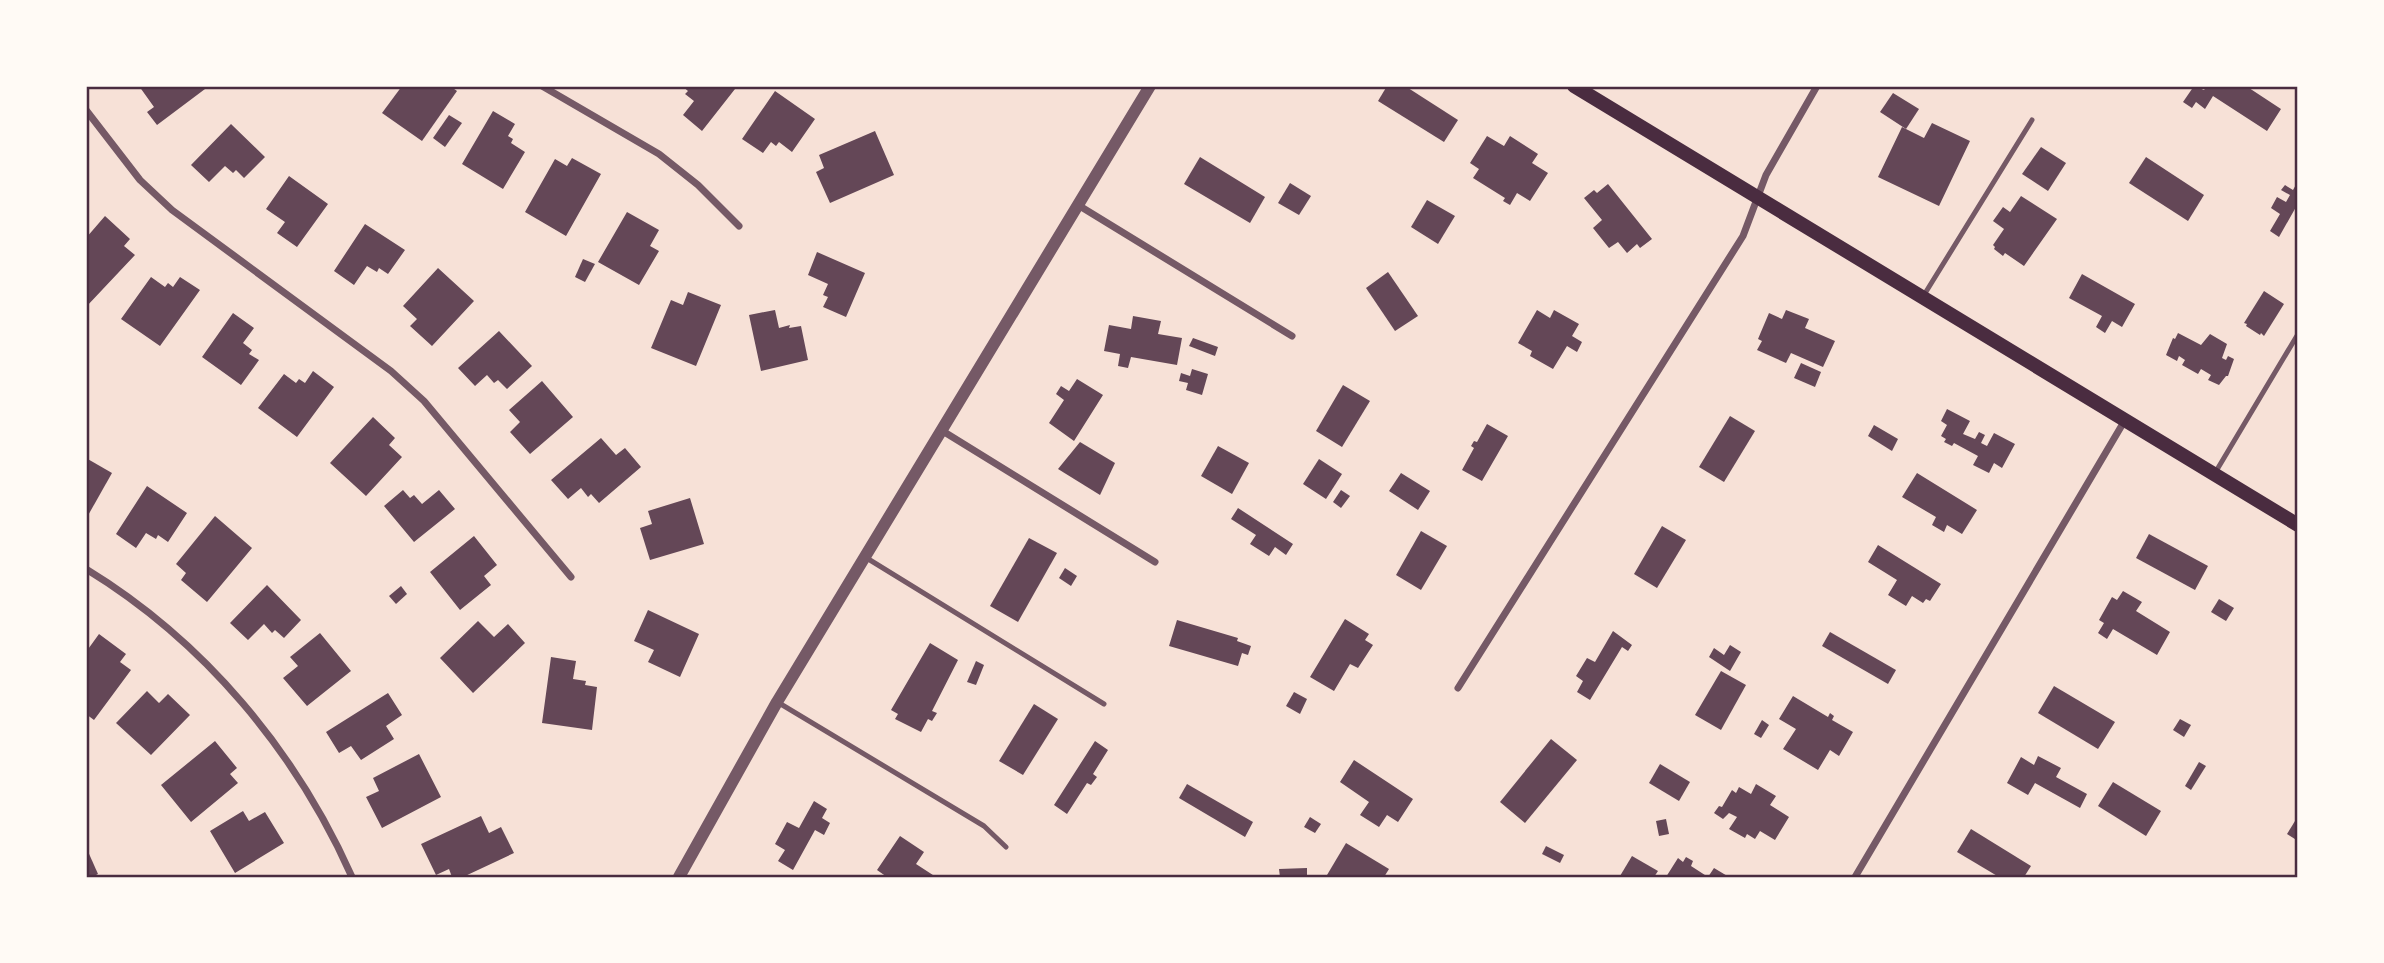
<svg xmlns="http://www.w3.org/2000/svg" width="2384" height="963" viewBox="0 0 2384 963" font-family="Ubuntu,sans-serif">
  <rect width="100%" height="100%" fill="#f7e1d7"/>
  <g fill="#644757">
    <polygon points="139,86 203,86 205,89 157,125 147,112 154,107"/>
    <polygon points="402,86 450,86 457,91 422,141 382,113"/>
    <polygon points="682,86 730,86 735,89 702,131 683,115 694,101 685,94 688,91"/>
    <polygon points="1387,86 1405,86 1458,120 1444,142 1378,101"/>
    <polygon points="2194,86 2204,90 2207,86 2246,86 2281,109 2267,131 2213,96 2205,109 2196,102 2192,108 2183,102"/>
    <polygon points="775,91 815,119 792,152 779,142 776,146 771,142 763,153 742,139"/>
    <polygon points="1893,93 1919,109 1906,129 1880,112"/>
    <polygon points="493,111 515,124 508,136 513,139 511,143 525,152 503,189 462,164"/>
    <polygon points="449,115 462,123 445,147 433,138"/>
    <polygon points="1932,123 1970,141 1939,206 1878,177 1902,127 1924,138"/>
    <polygon points="231,124 265,157 244,178 236,170 233,173 225,166 209,182 191,165"/>
    <polygon points="875,131 894,175 830,203 816,172 824,168 819,155"/>
    <polygon points="1487,136 1504,146 1510,136 1538,154 1532,163 1548,173 1530,201 1517,193 1510,205 1503,201 1505,198 1473,178 1479,169 1470,163"/>
    <polygon points="2041,147 2066,163 2048,191 2022,174"/>
    <polygon points="1200,157 1265,197 1250,223 1184,184"/>
    <polygon points="2146,157 2204,195 2188,221 2129,183"/>
    <polygon points="572,158 601,174 566,236 525,212 555,159 567,166"/>
    <polygon points="289,176 328,204 297,247 277,233 285,222 266,209"/>
    <polygon points="2298,181 2298,208 2296,207 2279,237 2270,231 2280,214 2271,208 2277,197 2286,202 2290,195 2281,190 2285,185 2293,190"/>
    <polygon points="1290,183 1311,196 1299,215 1278,203"/>
    <polygon points="1608,184 1652,239 1640,248 1637,244 1627,253 1618,242 1609,248 1593,228 1602,220 1584,198 1594,190 1597,193"/>
    <polygon points="2021,196 2057,219 2024,266 2005,253 2003,256 1994,249 1995,247 1993,245 2004,229 1993,221 2003,207 2010,212"/>
    <polygon points="1427,200 1455,216 1438,244 1411,227"/>
    <polygon points="627,212 659,230 650,246 659,251 639,285 598,262"/>
    <polygon points="105,216 130,239 124,246 135,255 86,307 86,238"/>
    <polygon points="365,224 405,250 388,274 379,268 377,272 367,266 354,285 334,271"/>
    <polygon points="817,252 865,273 846,317 823,307 828,297 823,295 828,284 808,275"/>
    <polygon points="583,259 595,264 585,282 575,277"/>
    <polygon points="438,268 474,301 432,346 410,326 417,319 403,306"/>
    <polygon points="1388,272 1418,316 1395,331 1366,288"/>
    <polygon points="2082,274 2135,304 2122,327 2112,321 2105,333 2096,327 2102,316 2069,298"/>
    <polygon points="151,277 165,287 168,283 173,287 180,277 200,290 160,346 121,319"/>
    <polygon points="2264,291 2284,304 2264,336 2261,333 2260,335 2246,326 2247,324 2244,323"/>
    <polygon points="688,292 721,305 696,366 651,348 671,300 683,305"/>
    <polygon points="775,310 779,328 790,325 789,328 801,326 808,360 761,371 749,315"/>
    <polygon points="1537,310 1550,318 1554,310 1579,324 1572,336 1582,342 1577,352 1567,346 1553,369 1530,356 1532,351 1518,343"/>
    <polygon points="1786,310 1809,319 1805,328 1835,341 1823,367 1791,353 1786,363 1757,350 1762,341 1758,339 1769,313 1782,319"/>
    <polygon points="233,313 254,328 243,343 252,350 249,354 259,360 241,385 202,357"/>
    <polygon points="1133,316 1161,321 1158,334 1182,338 1177,365 1131,357 1128,368 1118,366 1120,354 1104,351 1109,325 1131,329"/>
    <polygon points="499,331 532,366 507,389 498,380 494,383 487,375 475,386 458,368"/>
    <polygon points="2178,333 2201,345 2210,334 2227,344 2222,358 2226,360 2228,356 2234,359 2228,376 2226,376 2219,385 2208,380 2211,375 2201,369 2198,374 2182,365 2185,360 2179,356 2177,361 2166,355 2173,338 2175,339"/>
    <polygon points="1193,338 1218,347 1215,356 1189,346"/>
    <polygon points="1801,363 1821,372 1815,387 1794,378"/>
    <polygon points="1192,369 1208,374 1202,395 1186,390 1188,383 1179,381 1181,373 1190,376"/>
    <polygon points="313,371 334,387 297,437 258,408 284,374 296,383 299,379 305,383"/>
    <polygon points="1077,379 1103,395 1074,441 1049,423 1064,400 1056,394 1061,386 1069,391"/>
    <polygon points="542,381 573,417 530,454 510,432 520,422 509,410"/>
    <polygon points="1343,385 1370,401 1342,447 1316,431"/>
    <polygon points="1947,409 1970,421 1963,434 1975,439 1979,432 1985,435 1981,443 1987,446 1994,433 2015,444 2002,468 1994,463 1989,473 1973,465 1978,456 1954,443 1952,446 1944,442 1946,439 1941,436 1947,425 1941,421"/>
    <polygon points="1730,416 1755,431 1724,482 1699,467"/>
    <polygon points="373,417 395,438 389,445 402,457 366,496 330,463"/>
    <polygon points="1487,424 1508,436 1482,481 1462,470 1474,448 1471,446 1474,441 1477,442"/>
    <polygon points="1874,425 1898,439 1892,451 1868,436"/>
    <polygon points="601,438 616,455 625,448 641,467 599,503 591,494 588,497 581,488 568,499 551,480"/>
    <polygon points="1080,442 1115,463 1100,495 1058,469"/>
    <polygon points="1218,446 1249,463 1232,494 1201,476"/>
    <polygon points="86,458 112,473 86,519"/>
    <polygon points="1319,459 1342,474 1326,499 1303,484"/>
    <polygon points="1401,473 1430,491 1418,510 1389,491"/>
    <polygon points="1917,473 1977,510 1962,534 1947,525 1944,532 1932,525 1936,517 1902,497"/>
    <polygon points="147,486 187,513 168,542 158,535 156,539 146,533 136,548 116,534"/>
    <polygon points="403,490 410,498 414,495 422,504 439,490 455,509 414,542 384,506"/>
    <polygon points="1341,490 1350,496 1341,508 1333,502"/>
    <polygon points="690,498 704,544 650,560 640,528 652,524 648,511"/>
    <polygon points="1238,508 1293,544 1286,555 1275,547 1269,556 1250,544 1256,535 1231,519"/>
    <polygon points="215,516 252,548 207,602 181,580 186,573 176,564"/>
    <polygon points="1662,526 1686,540 1657,588 1634,574"/>
    <polygon points="1421,531 1447,546 1421,590 1396,575"/>
    <polygon points="2149,534 2208,566 2195,590 2136,558"/>
    <polygon points="474,536 497,565 484,576 491,585 460,610 430,572"/>
    <polygon points="1029,538 1057,553 1018,622 990,606"/>
    <polygon points="1878,545 1941,584 1930,601 1926,599 1923,603 1912,596 1906,606 1888,595 1897,580 1868,562"/>
    <polygon points="1065,568 1077,576 1071,586 1059,578"/>
    <polygon points="267,585 301,620 284,638 275,630 272,633 264,624 248,640 230,623"/>
    <polygon points="401,586 407,594 396,604 389,596"/>
    <polygon points="2123,591 2142,602 2136,611 2170,632 2157,655 2113,629 2107,639 2098,633 2104,623 2099,620 2112,597 2117,600"/>
    <polygon points="2219,599 2234,608 2226,621 2211,612"/>
    <polygon points="648,610 699,634 680,677 648,662 654,650 634,641"/>
    <polygon points="1345,619 1369,634 1365,640 1373,645 1358,668 1350,664 1334,691 1310,677"/>
    <polygon points="1177,620 1238,638 1237,641 1251,646 1248,655 1242,653 1238,666 1169,646"/>
    <polygon points="478,621 494,637 508,624 525,643 473,693 440,658"/>
    <polygon points="1613,631 1632,645 1628,651 1622,647 1590,700 1577,692 1583,681 1576,676 1587,658 1595,662"/>
    <polygon points="1830,632 1896,670 1888,684 1822,646"/>
    <polygon points="320,633 351,671 307,706 283,678 298,666 290,657"/>
    <polygon points="99,634 126,654 120,662 131,670 94,720 86,714 86,652"/>
    <polygon points="930,643 958,660 932,711 937,713 932,721 928,719 921,732 895,719 898,714 891,710"/>
    <polygon points="1730,645 1741,652 1730,671 1709,657 1714,648 1724,655"/>
    <polygon points="551,657 576,661 573,679 586,681 585,685 597,687 592,730 542,723"/>
    <polygon points="976,661 984,665 976,685 967,682"/>
    <polygon points="1721,671 1746,685 1721,730 1695,715"/>
    <polygon points="2054,686 2115,722 2098,749 2038,713"/>
    <polygon points="147,691 159,703 168,694 190,715 151,755 116,723"/>
    <polygon points="1294,692 1307,699 1300,714 1286,706"/>
    <polygon points="388,693 402,715 386,726 394,739 361,760 351,746 339,753 326,732"/>
    <polygon points="1793,696 1828,717 1830,713 1834,716 1832,720 1853,732 1839,756 1830,750 1818,770 1783,749 1796,729 1779,719"/>
    <polygon points="1034,704 1058,719 1023,775 999,761"/>
    <polygon points="2180,719 2191,725 2184,737 2173,730"/>
    <polygon points="1762,720 1769,725 1761,738 1754,734"/>
    <polygon points="1551,739 1577,760 1525,823 1500,802"/>
    <polygon points="215,741 237,768 230,774 238,783 191,822 161,785"/>
    <polygon points="1095,741 1108,750 1093,774 1097,777 1091,785 1087,783 1067,814 1054,805"/>
    <polygon points="419,754 441,797 382,828 366,797 379,791 373,778"/>
    <polygon points="2038,756 2061,768 2056,777 2087,794 2080,808 2035,783 2028,795 2007,783 2021,757 2034,765"/>
    <polygon points="1354,760 1413,799 1398,822 1387,815 1379,827 1360,815 1369,802 1340,782"/>
    <polygon points="2199,762 2206,766 2191,790 2185,786"/>
    <polygon points="1660,764 1690,782 1679,801 1649,783"/>
    <polygon points="2113,782 2161,811 2146,836 2098,806"/>
    <polygon points="1187,784 1253,822 1245,837 1179,798"/>
    <polygon points="1756,784 1776,796 1770,805 1789,817 1775,840 1760,831 1755,839 1747,834 1745,838 1729,829 1737,817 1729,813 1723,819 1714,813 1719,806 1722,807 1732,790 1736,793 1739,787 1751,794"/>
    <polygon points="814,801 827,809 822,818 830,823 824,835 815,830 793,870 778,861 785,850 775,844 787,822 799,828"/>
    <polygon points="243,811 249,821 265,812 284,843 235,873 210,831"/>
    <polygon points="481,816 489,833 501,827 514,853 463,877 452,877 449,869 436,875 421,844"/>
    <polygon points="1310,817 1321,824 1315,833 1304,827"/>
    <polygon points="1666,819 1669,834 1659,836 1656,821"/>
    <polygon points="2295,821 2298,823 2298,841 2287,834"/>
    <polygon points="1971,829 2031,866 2024,877 1999,877 1957,852"/>
    <polygon points="900,836 924,852 916,864 936,877 887,877 877,870"/>
    <polygon points="1346,843 1389,869 1384,877 1330,877 1327,875"/>
    <polygon points="1546,846 1564,855 1560,863 1542,854"/>
    <polygon points="86,847 98,874 92,877 86,877"/>
    <polygon points="1632,856 1658,871 1654,877 1620,876"/>
    <polygon points="1686,857 1693,861 1691,866 1708,877 1714,868 1729,877 1666,877 1678,858 1683,862"/>
    <polygon points="1307,868 1307,877 1280,877 1279,869"/>
  </g>
  <g fill="none" stroke-linecap="round" stroke-linejoin="round">
    <g stroke="#755966" stroke-width="5">
      <polyline points="1924,295 2032,120"/>
      <polyline points="2215,473 2298,334"/>
      <polyline points="865,557 1104,704"/>
      <polyline points="779,703 984,826 1006,847"/>
    </g>
    <g stroke="#755966" stroke-width="7">
      <polyline points="542,86 659,154 698,185 739,226"/>
      <polyline points="86,110 140,180 172,210 391,371 424,401 571,577"/>
      <polyline points="1078,205 1292,336"/>
      <polyline points="941,430 1155,562"/>
      <path d="M86,569C204,641 296,751 352,877"/>
      <polyline points="1458,688 1743,236 1766,175 1817,86"/>
      <polyline points="1855,877 2125,420"/>
    </g>
    <polyline stroke="#755966" stroke-width="12" points="679,877 777,702 1150,86"/>
    <polyline stroke="#4a2c40" stroke-width="14" points="1574,86 2298,525"/>
  </g>
  <rect width="2384" height="963" fill="none" stroke="#fffaf5" stroke-width="175"/>
  <rect x="88" y="88" width="2208" height="788" fill="none" stroke="#4a2c40" stroke-width="2.5"/>
</svg>
